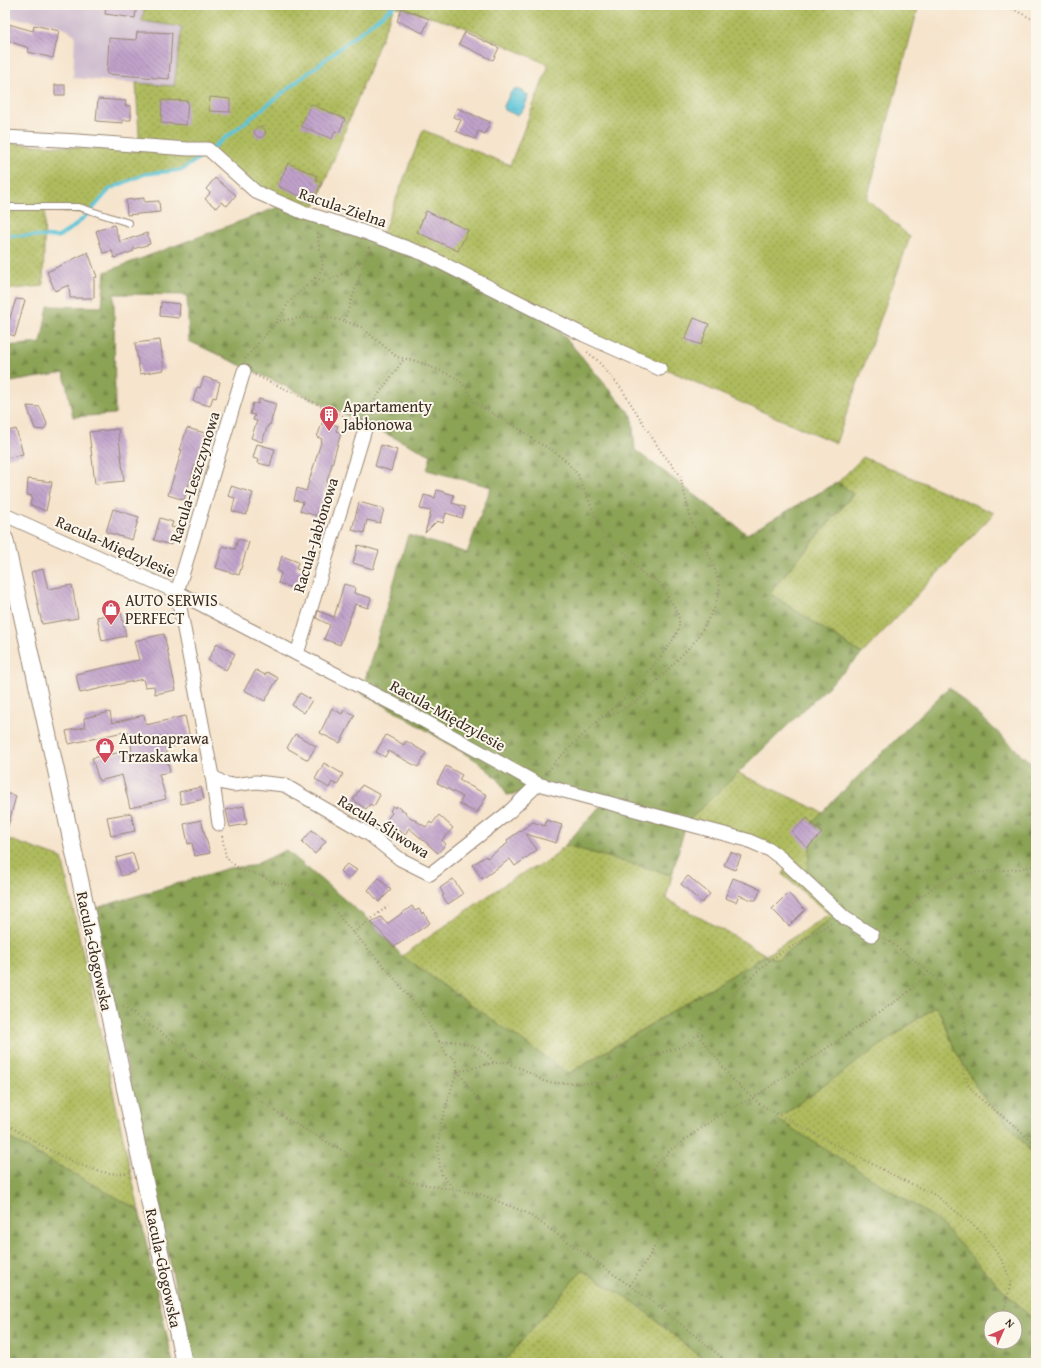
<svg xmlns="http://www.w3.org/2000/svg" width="1041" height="1368" viewBox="0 0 1041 1368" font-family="'Gentium Book Plus',serif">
  <defs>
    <pattern id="grass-dots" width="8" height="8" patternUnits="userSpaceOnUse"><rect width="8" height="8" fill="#afbb5d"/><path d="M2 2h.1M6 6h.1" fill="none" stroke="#90984c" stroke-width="1.8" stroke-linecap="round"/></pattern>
    <pattern id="forest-firs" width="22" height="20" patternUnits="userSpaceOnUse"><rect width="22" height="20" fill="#8ba354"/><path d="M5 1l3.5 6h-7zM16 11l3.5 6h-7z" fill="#738545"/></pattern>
    <pattern id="water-ripples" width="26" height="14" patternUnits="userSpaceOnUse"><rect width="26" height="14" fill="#5dc5d9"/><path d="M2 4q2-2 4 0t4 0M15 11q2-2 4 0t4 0" fill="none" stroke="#52a9ba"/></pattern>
    <pattern id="building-back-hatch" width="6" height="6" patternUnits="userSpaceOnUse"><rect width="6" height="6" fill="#c0a1ca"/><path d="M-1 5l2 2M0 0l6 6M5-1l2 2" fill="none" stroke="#9d83a3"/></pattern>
  </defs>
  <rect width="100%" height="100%" fill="#fbf7ec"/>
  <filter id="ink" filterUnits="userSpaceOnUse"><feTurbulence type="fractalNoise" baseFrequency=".025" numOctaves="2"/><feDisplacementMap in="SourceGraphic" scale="8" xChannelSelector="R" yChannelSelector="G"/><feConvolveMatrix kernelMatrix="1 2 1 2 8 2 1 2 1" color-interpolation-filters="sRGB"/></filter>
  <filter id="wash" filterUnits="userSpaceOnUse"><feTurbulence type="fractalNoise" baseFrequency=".012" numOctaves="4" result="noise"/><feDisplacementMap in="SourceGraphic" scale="16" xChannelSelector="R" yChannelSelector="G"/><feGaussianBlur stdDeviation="0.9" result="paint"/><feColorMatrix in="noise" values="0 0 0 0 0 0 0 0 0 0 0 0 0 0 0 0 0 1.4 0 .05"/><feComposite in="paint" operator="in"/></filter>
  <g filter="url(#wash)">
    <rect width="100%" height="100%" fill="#f6e4cc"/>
    <polygon fill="#cfbdcf" points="5,5 145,5 142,21 182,26 174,86 73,78 75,35 63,27 50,23 5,17"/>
    <g fill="url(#grass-dots)" stroke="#75723e">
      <polygon points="145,5 919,5 867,199 910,237 836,443 726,396 380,240 423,130 510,165 549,65 464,27 394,6 311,217 281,206 208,152 182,170 145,174 110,189 89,213 45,210 43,286 5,290 5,143 140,151 136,83 174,86 182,27 142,21"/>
      <polygon points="863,457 994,513 862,654 769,593 853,495 838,482"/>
      <polygon points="738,773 822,812 813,821 837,914 778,959 764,956 568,1074 402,956 515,877 550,860 565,845 672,875 666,899 748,944 766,955 829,914 783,875 787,866 766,849 686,823"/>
      <polygon points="5,838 62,858 139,1210 5,1136"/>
      <polygon points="936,1006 942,1017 955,1050 1030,1151 1036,1153 1036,1363 1026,1363 1036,1322 997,1284 935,1218 776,1119"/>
      <polygon points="582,1270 635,1303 695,1353 714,1363 503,1363"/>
    </g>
    <g fill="url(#forest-firs)" stroke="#636639" fill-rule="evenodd">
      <polygon points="281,206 380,240 547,316 632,416 635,450 747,534 838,482 853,494 769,593 862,654 686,823 672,875 565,845 603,803 541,791 507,795 499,780 477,761 393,710 361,693 408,535 467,553 491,487 427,470 431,455 189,341 187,295 114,294 115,414 73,417 64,373 5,383 5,346 41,343 48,306 102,307 105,272"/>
      <path d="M949,687L1036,768V1153L1030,1151L1015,1132L980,1093L955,1050L942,1017L935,1006L777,1119L935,1218L997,1284L1036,1322L1026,1363H714L695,1353L635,1303L582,1270L503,1363H192L93,909L229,868L252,866L286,850L371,922L402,956L569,1074L764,956L778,959L837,914L806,881L813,821ZM991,1318H1015V1342H991Z"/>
      <polygon points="5,1136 139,1210 173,1363 5,1363"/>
    </g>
    <path fill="url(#water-ripples)" stroke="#4c787c" d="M514,89L520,90L528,95C527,102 524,112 516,115L505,110L504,106L511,92Z"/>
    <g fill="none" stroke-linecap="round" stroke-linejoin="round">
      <g stroke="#5dc5d9" stroke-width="3.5">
        <polyline points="211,149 395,5"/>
        <polyline points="5,235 58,237 72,228 89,213 110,189 145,174 182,170 206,153"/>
      </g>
    </g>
    <g id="blocks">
      <g fill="url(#building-back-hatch)">
        <polygon points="106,5 137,5 135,18 105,14"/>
        <polygon points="402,8 429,19 423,33 397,21"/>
        <polygon points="5,23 33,31 34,25 59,31 53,58 28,52 29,48 5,40"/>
        <polygon points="137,32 152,32 172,33 169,79 107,74 109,38 136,40"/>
        <polygon points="465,32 499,48 493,60 459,44"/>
        <rect x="55" y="85" width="10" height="10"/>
        <polygon points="210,97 230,99 230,112 209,111"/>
        <polygon points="98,99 126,101 125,106 131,106 131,120 123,120 123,123 96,121"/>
        <polygon points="162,100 188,101 186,125 161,123"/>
        <polygon points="311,104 345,119 339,133 335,131 332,139 301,126"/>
        <polygon points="457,108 490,122 485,134 478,131 475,139 456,131 461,120 453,117"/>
        <circle cx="260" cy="132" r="5.5"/>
        <polygon points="288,163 317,176 316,180 322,183 313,202 278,186"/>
        <polygon points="215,178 236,195 227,206 221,202 216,208 205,199 210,193 206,189"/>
        <polygon points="144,198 144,202 159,201 160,212 127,215 126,200"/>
        <polygon points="426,211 468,230 458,251 417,232"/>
        <polygon points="114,225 120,242 147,233 150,244 133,249 134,251 114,258 112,251 103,253 96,231"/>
        <polygon points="88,252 97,277 94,278 94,298 70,298 69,285 55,291 47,272"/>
        <polygon points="16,299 25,300 15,336 5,333"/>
        <polygon points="161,302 180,304 179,318 160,316"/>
        <polygon points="694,318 709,324 701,345 685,339"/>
        <polygon points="160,340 164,370 140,374 135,343"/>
        <polygon points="204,377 220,382 216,398 213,397 210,406 193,401 197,387 200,388"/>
        <polygon points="259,399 276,404 270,425 268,425 262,442 251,438 257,421 253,420 255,415 250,414 253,403 258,404"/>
        <polygon points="27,406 40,407 47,424 44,430 35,429"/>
        <polygon points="323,421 338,426 336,431 341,433 317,516 300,511 303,502 294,500 297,488 306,491 322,439 317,437"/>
        <polygon points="187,428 205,433 184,500 168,495 182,450 180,450"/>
        <polygon points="16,429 23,454 7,458 5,449 5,432"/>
        <polygon points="118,429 124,481 95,484 89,432"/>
        <polygon points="257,444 275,449 270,466 258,463 259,460 253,458"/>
        <polygon points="381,445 397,450 391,471 375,466"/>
        <polygon points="28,479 52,482 46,511 30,505 32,496 27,495"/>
        <polygon points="231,486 253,493 246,515 232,511 235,498 228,496"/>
        <polygon points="437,490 454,495 452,503 465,507 462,518 446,513 443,523 437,521 425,533 431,511 420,509 424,495 435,498"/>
        <polygon points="359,502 384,509 380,523 367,520 364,533 352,530"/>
        <polygon points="113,509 139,517 132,540 106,532"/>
        <polygon points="160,518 173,522 171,527 176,528 171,545 154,540"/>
        <polygon points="238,539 249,542 239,575 216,568 223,546 235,549"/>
        <polygon points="358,545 379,551 373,569 353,563"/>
        <polygon points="282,556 298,562 296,569 304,571 301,578 298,579 295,589 278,583 281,573 277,571"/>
        <polygon points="43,569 48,589 72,585 78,618 42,624 31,572"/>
        <polygon points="344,584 355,587 354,593 371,598 368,608 355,604 340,645 324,639 330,625 316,618 318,611 334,617"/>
        <polygon points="121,612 126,636 102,641 97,617"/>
        <polygon points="164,634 176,690 155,694 154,686 145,687 143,679 80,693 76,674 139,660 134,641"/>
        <polygon points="217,643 235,654 226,670 208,660"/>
        <polygon points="256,670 265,675 267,672 278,678 265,701 244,690"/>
        <polygon points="300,693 312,700 304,713 292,705"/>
        <polygon points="332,708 342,714 344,710 355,715 340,743 320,733"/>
        <polygon points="110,712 112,723 144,715 146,725 185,716 191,742 165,748 170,772 159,774 166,799 130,808 122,775 99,781 92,758 132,750 128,731 69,744 66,731 85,727 84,718"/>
        <polygon points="295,734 316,746 308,760 287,748"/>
        <polygon points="386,735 404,745 406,741 426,753 418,767 388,751 385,757 376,752"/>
        <polygon points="324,763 343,774 337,785 332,782 329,788 315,779"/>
        <polygon points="446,766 462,775 459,780 487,795 477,813 459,804 463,797 437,783"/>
        <polygon points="362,785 380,795 374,806 370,804 366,809 353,800"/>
        <polygon points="201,787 204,799 181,804 179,792"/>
        <polygon points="5,793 16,796 8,826 5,826"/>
        <polygon points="244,806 247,824 230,827 226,810"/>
        <polygon points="393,806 395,808 396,806 406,812 405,814 426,827 430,822 432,824 439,815 453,828 442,840 446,844 438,853 409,828 405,835 395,828 396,827 388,822 388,818 392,813 390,811"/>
        <polygon points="131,813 135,831 111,836 107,817"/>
        <polygon points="807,818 822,833 807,848 792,832"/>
        <polygon points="201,820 210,853 195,856 192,843 188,844 184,824"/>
        <polygon points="546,820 562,825 556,843 526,834 537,850 515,866 510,859 482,879 472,865 486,856 487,858 508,843 507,840 533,822 545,826"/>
        <polygon points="312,830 326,841 315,854 302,842"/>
        <polygon points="730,852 741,856 735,870 724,865"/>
        <polygon points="133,853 138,871 121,876 116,858"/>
        <polygon points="347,864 357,870 349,879 340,871"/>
        <polygon points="688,876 710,894 702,903 681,884"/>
        <polygon points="379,878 391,890 379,902 368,890"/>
        <polygon points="733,878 761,889 756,900 752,900 739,895 736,902 725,898"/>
        <polygon points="453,879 463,894 448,904 442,896 444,895 440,888"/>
        <polygon points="788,893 805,910 789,926 772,909"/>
        <polygon points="412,906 415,911 419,909 422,914 423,912 430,923 394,947 371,922 381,917 387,924"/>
      </g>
    </g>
  </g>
  <g filter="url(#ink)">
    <use href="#blocks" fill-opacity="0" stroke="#988775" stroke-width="1"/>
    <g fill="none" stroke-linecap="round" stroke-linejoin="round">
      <defs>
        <polyline id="service" points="5,207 79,207 129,223"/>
        <g id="minor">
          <polyline points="5,137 78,141 188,149 208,149 256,192 302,212 353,228 424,254 584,335 660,369"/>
          <polyline points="5,515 177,592 401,708 538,784 747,840 770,850 782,859 845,918 872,935"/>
          <polyline points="297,654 366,426"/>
          <polyline points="212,776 223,783 233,785 256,782 284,785 370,835 400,859 430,874 509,812 538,784"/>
          <polyline points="219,824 212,776 177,592 244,371"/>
        </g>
        <polyline id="tertiary" points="5,539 79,875 184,1363"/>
      </defs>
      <use href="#service" stroke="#988775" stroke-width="8"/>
      <use href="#minor" stroke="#988775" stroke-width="15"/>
      <use href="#tertiary" stroke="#988775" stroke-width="18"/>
      <g stroke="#988775" stroke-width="2" stroke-dasharray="1 3" stroke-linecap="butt">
        <polyline points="1005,5 1036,21"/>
        <path d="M369,247L354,293L344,321L361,327L397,357L416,361L453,376L460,381L467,389L475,403L526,433L535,441L552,450L566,461L578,475L604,537C610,543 618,546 625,553C632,559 636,568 643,574C649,578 656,579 661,585C664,588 665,592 667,596C674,606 680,613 679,626C678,642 620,704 606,715"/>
        <polyline points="315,278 325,281 338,276 362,261"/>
        <polyline points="275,323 290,301 319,274 323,266 318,239 318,230"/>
        <polyline points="245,359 273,326 279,321 306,317 325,317 344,321"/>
        <polyline points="255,375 354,421"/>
        <polyline points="365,413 404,359"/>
        <polyline points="546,774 556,761 602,717 611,715 638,701 697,639 715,607 720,587 713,563 691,520 680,475 660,450 621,388 597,360 585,350"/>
        <path d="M222,836L226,857L240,870L255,873L270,880L310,892L324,900L332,906L342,920L388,971L421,1011L447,1055C456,1057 457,1063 457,1071L440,1126L438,1153L441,1174L453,1188"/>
        <polyline points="831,923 784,951 769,961 705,1021 698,1034 732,1079 761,1105 889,1173 937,1196 984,1234 1003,1262 1011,1282 1005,1307 1000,1318"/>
        <polyline points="884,932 917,900 935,886 949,879 964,874 980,872 1019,869 1036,865"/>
        <polyline points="353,933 388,906"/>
        <path d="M883,938L886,939C905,954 947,982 958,1003C965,1015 967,1031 966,1044C966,1052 963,1061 963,1069C965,1092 994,1109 1010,1122C1019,1129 1026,1139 1036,1143"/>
        <polyline points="123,1007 287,1119 357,1159 410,1182 480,1194 527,1213 653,1302 724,1359 738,1363"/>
        <path d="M439,1042C459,1039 482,1045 494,1063"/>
        <polyline points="457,1071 468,1070 479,1066 494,1063 508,1062 513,1066 521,1068 545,1082 558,1083 603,1083 625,1073 646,1058 683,1046 690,1041 698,1034"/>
        <polyline points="458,1071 487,1113 491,1120 492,1133"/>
        <path d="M5,1123C33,1140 96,1183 130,1172"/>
        <polyline points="630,1285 648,1258 667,1225 662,1200 652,1177 655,1165 672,1149 727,1110 753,1098 902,997 923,979 928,972"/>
        <polyline points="993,1363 995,1342"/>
      </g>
      <use href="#service" stroke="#fff" stroke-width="6"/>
      <use href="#minor" stroke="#fff" stroke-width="13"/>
      <use href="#tertiary" stroke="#fff" stroke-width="16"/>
    </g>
  </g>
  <defs>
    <symbol id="building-pin" viewBox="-11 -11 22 30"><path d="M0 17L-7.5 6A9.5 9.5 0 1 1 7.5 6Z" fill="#d1495b" stroke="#fbf7ec"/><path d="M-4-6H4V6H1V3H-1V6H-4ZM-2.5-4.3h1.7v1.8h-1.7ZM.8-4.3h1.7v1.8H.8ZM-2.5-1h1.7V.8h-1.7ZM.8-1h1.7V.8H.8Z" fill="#fff"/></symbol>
    <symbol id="shop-pin" viewBox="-11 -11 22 30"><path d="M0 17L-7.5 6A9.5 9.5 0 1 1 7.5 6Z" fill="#d1495b" stroke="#fbf7ec"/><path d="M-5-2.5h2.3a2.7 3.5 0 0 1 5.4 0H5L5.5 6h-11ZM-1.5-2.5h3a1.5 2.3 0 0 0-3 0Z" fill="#fff"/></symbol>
  </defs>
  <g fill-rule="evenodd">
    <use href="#building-pin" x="318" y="404" width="22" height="30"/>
    <use href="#shop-pin" x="100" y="598" width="22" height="30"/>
    <use href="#shop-pin" x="94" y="736" width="22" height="30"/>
  </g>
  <g text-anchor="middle" stroke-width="4" stroke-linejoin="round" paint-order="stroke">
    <g font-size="16" fill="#3b2a1e" stroke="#fbf7ec">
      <text transform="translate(343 207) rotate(19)" y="6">Racula-Zielna</text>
      <text transform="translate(194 477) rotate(-73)" y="6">Racula-Leszczynowa</text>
      <text transform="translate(315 535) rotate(-73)" y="6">Racula-Jabłonowa</text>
      <text transform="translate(116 546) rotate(24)" y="6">Racula-Międzylesie</text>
      <text transform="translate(448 715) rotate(29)" y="6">Racula-Międzylesie</text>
      <text transform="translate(384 826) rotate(32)" y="6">Racula-Śliwowa</text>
      <text transform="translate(95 951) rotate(78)" y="6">Racula-Głogowska</text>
      <text transform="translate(164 1268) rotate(78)" y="6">Racula-Głogowska</text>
    </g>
    <g font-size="16" fill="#3b2a1e" stroke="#fbf7ec" text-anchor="start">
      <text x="343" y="412">Apartamenty<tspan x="343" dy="18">Jabłonowa</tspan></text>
      <text x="125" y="606">AUTO SERWIS<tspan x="125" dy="18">PERFECT</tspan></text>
      <text x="119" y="744">Autonaprawa<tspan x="119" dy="18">Trzaskawka</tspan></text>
    </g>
  </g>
  <rect width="1041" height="1368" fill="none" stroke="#fbf7ec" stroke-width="20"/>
  <g transform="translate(1003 1330) rotate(45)"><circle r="19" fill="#fbf7ec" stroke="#aea59a"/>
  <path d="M0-3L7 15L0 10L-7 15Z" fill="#d1495b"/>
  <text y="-6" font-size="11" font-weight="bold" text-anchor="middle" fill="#3b2a1e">N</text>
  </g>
</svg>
